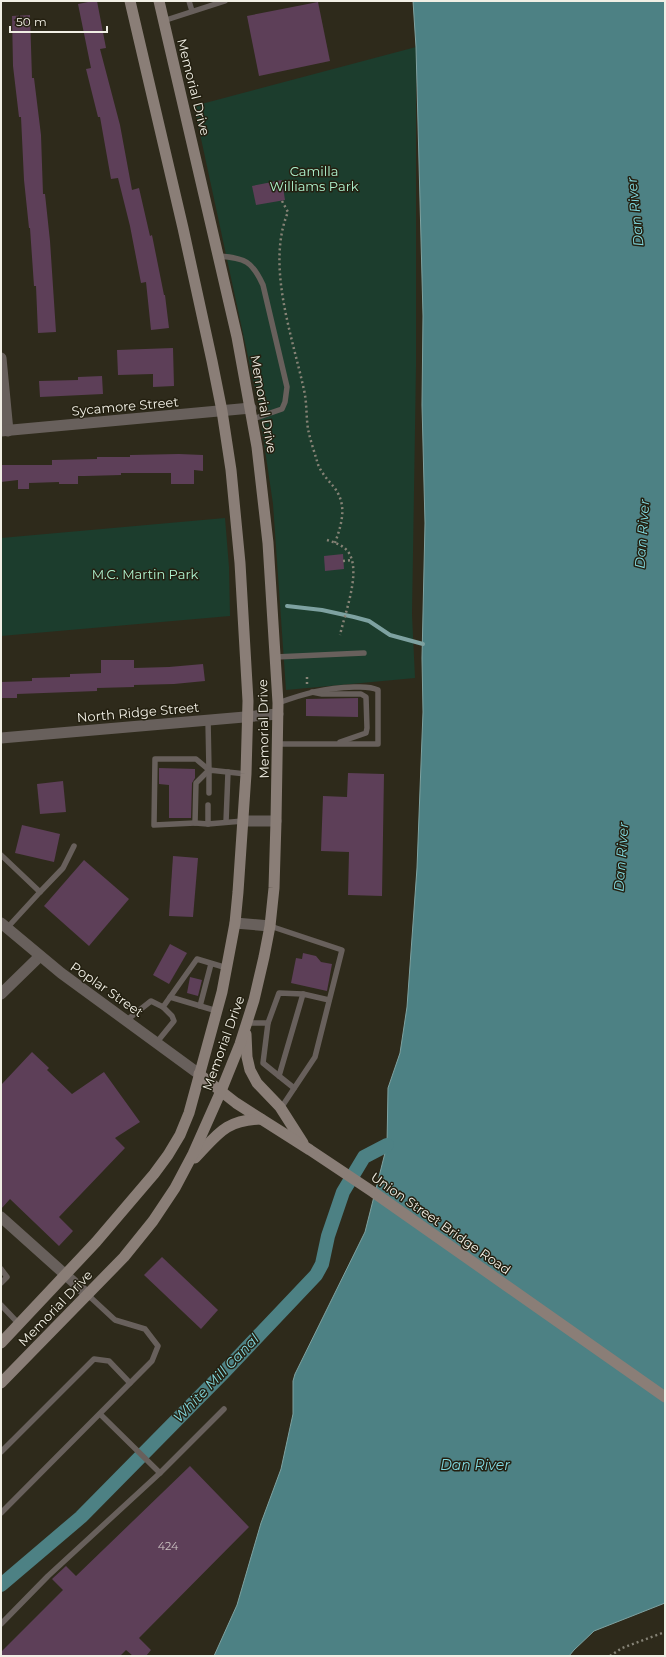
<svg xmlns="http://www.w3.org/2000/svg" width="666" height="1657" viewBox="0 0 666 1657" font-family="Montserrat,sans-serif">
  <rect width="100%" height="100%" fill="#2e2a1b"/>
  <g fill="#1c3d2d">
    <polygon points="416,47 416,367 412,615 415,678 286,690 273,504 258,403 194,106"/>
    <polygon points="225,518 229,567 230,616 1,636 1,538"/>
  </g>
  <polygon fill="#4d8184" stroke="#7ea2a1" points="413,1 665,1 665,1603 594,1631 574,1650 569,1656 214,1656 237,1605 261,1523 281,1469 293,1414 293,1381 295,1374 365,1232 387,1145 388,1088 400,1053 407,1007 417,868 423,712 422,658 425,523 422,405 423,316 416,47"/>
  <g fill="none" stroke-linecap="round" stroke-linejoin="round">
    <polyline stroke="#7ea2a1" stroke-width="4" points="287,606 322,610 354,617 369,621 390,635 423,644"/>
    <polyline stroke="#4d8184" stroke-width="14" points="1,1585 81,1517 225,1371 316,1275 322,1264 328,1236 343,1192 364,1157 387,1145"/>
  </g>
  <g fill="#5d3f58">
    <polygon points="93,1 97,1 106,48 100,49 120,125 132,190 139,188 150,236 152,235 164,295 165,295 169,328 151,330 146,282 141,283 130,226 118,178 111,179 100,117 98,117 86,69 91,68 78,4"/>
    <polygon points="318,2 330,61 259,76 247,16"/>
    <polygon points="30,15 32,78 34,78 41,135 43,194 45,194 50,241 56,332 38,333 36,286 34,286 30,228 29,228 24,180 21,117 19,117 13,66 12,16"/>
    <polygon points="282,180 285,200 256,205 252,186"/>
    <polygon points="173,348 174,386 153,387 153,374 118,375 117,350"/>
    <polygon points="102,376 103,394 40,397 39,381 78,380 78,377"/>
    <polygon points="179,454 203,455 203,471 194,470 194,484 171,484 171,473 121,473 121,475 85,476 78,476 78,484 59,484 59,482 29,483 29,489 18,489 18,480 1,482 1,465 52,465 52,460 97,459 97,457 130,457 130,455"/>
    <polygon points="343,554 344,569 325,571 324,556"/>
    <polygon points="101,660 134,660 134,668 169,667 203,664 205,681 174,684 134,685 134,687 97,688 97,691 17,694 17,698 1,698 1,682 32,681 32,678 70,677 70,674 101,673"/>
    <polygon points="358,698 358,717 306,716 306,699"/>
    <polygon points="159,768 195,769 195,778 192,783 191,818 169,818 169,785 159,784"/>
    <polygon points="348,773 384,774 382,896 348,895 349,852 321,851 323,796 347,797"/>
    <polygon points="63,781 66,812 40,814 37,784"/>
    <polygon points="22,825 60,834 54,862 15,853"/>
    <polygon points="173,856 198,858 193,917 169,916"/>
    <polygon points="84,860 129,899 89,946 44,906"/>
    <polygon points="170,944 187,953 169,984 153,975"/>
    <polygon points="303,953 316,956 321,962 332,964 327,991 291,983 296,958 302,959"/>
    <polygon points="190,977 202,980 198,996 187,993"/>
    <polygon points="32,1052 49,1068 47,1070 72,1094 104,1072 140,1122 115,1138 125,1148 59,1217 73,1231 59,1246 10,1199 1,1209 1,1085"/>
    <polygon points="162,1257 218,1310 201,1329 144,1275"/>
    <polygon points="190,1466 249,1527 139,1638 151,1650 146,1656 133,1656 126,1650 120,1656 1,1656 1,1652 63,1590 52,1579 66,1566 76,1576"/>
  </g>
  <g fill="none" stroke-linecap="round" stroke-linejoin="round">
    <g stroke="#868376" stroke-width="2.5" stroke-dasharray="2 3" stroke-linecap="butt">
      <path d="M282,201L288,212C266,265 292,335 304,390C307,403 306,416 308,429C310,439 314,451 317,461C319,470 327,479 333,486C348,504 342,523 335,543"/>
      <path d="M327,540C336,543 346,546 350,555C360,575 345,613 340,635"/>
      <polyline points="343,561 352,560"/>
      <polyline points="307,684 307,675"/>
      <polyline points="610,1656 622,1648 665,1632"/>
    </g>
    <g stroke="#68605c" stroke-width="5.5">
      <polyline points="189,1 192,11"/>
      <polyline points="163,21 225,1"/>
      <path d="M219,256C245,258 252,261 263,285L287,387L285,402L282,409L253,419"/>
      <polyline points="275,657 364,653"/>
      <polyline points="312,692 322,694 361,694 366,697 367,728 366,733 340,742"/>
      <path d="M278,744H378V690C370,686 362,687 354,687C324,688 306,693 278,703"/>
      <polyline points="209,793 209,770 246,774"/>
      <polyline points="208,805 208,824 243,821"/>
      <polyline points="226,822 228,772"/>
      <polyline points="195,823 154,825 155,759 196,759 209,770"/>
      <polyline points="208,824 195,823 196,783 209,770 208,720"/>
      <polyline points="1,855 40,892 7,928"/>
      <polyline points="40,892 63,868 74,846"/>
      <polyline points="270,926 342,950 315,1057 281,1108"/>
      <polyline points="170,997 217,1011"/>
      <polyline points="200,1006 211,964"/>
      <polyline points="127,1020 151,1001 163,1007"/>
      <polyline points="247,1023 268,1023 279,993 303,994"/>
      <polyline points="268,1023 263,1063 279,1076"/>
      <polyline points="157,1042 174,1021 172,1016 163,1007 197,959 227,968"/>
      <polyline points="294,1088 279,1076 303,994 329,1000"/>
      <polyline points="1,1269 7,1277 1,1283"/>
      <polyline points="1,1305 19,1324"/>
      <polyline points="100,1414 160,1473 224,1409"/>
      <polyline points="1,1452 94,1359 109,1361 130,1383"/>
      <polyline points="1,1513 152,1361 158,1346 145,1329 115,1320 88,1295"/>
      <polyline points="1,1624 48,1576 160,1473"/>
    </g>
    <g stroke="#68605c" stroke-width="11">
      <polyline points="1,358 8,431"/>
      <polyline points="1,431 251,408"/>
      <polyline points="243,821 276,821"/>
      <polyline points="235,923 270,926"/>
      <polyline points="1,994 40,956"/>
      <polyline points="1,1217 88,1295"/>
    </g>
    <g stroke="#68605c" stroke-width="11">
      <polyline points="1,738 278,714"/>
      <polyline points="1,923 61,973 199,1074"/>
    </g>
    <g stroke="#8a7e77" stroke-width="11">
      <polyline points="246,1034 247,1057 250,1070 257,1083 280,1107 303,1143"/>
      <polyline points="199,1074 236,1103 310,1150 373,1192 665,1397"/>
      <path d="M195,1158C218,1134 225,1120 261,1119"/>
      <polyline points="1,1343 96,1242 154,1174 168,1155 180,1135 189,1113 222,992 235,923 238,892 246,774 248,701 240,563 231,470 222,411 212,361 183,228 130,1"/>
      <polyline points="1,1383 124,1257 153,1221 175,1188 193,1154 221,1091 240,1044 254,1000 264,957 270,926 274,888 276,821 278,703 268,543 257,447 237,337 159,1"/>
    </g>
  </g>
  <g text-anchor="middle" stroke-width="3" stroke-linejoin="round" paint-order="stroke">
    <g font-size="11" fill="#ccc3c2">
      <text x="168" y="1550">424</text>
    </g>
    <g font-size="13" fill="#f1efe5" stroke="#242011">
      <text transform="translate(194 87) rotate(76)" y="5">Memorial Drive</text>
      <text transform="translate(264 404) rotate(80)" y="5">Memorial Drive</text>
      <text transform="translate(125 406) rotate(-5)" y="5">Sycamore Street</text>
      <text transform="translate(138 712) rotate(-5)" y="5">North Ridge Street</text>
      <text transform="translate(263 729) rotate(-91)" y="5">Memorial Drive</text>
      <text transform="translate(107 989) rotate(35)" y="5">Poplar Street</text>
      <text transform="translate(223 1043) rotate(-70)" y="5">Memorial Drive</text>
      <text transform="translate(441 1223) rotate(35)" y="5">Union Street Bridge Road</text>
      <text transform="translate(55 1308) rotate(-46)" y="5">Memorial Drive</text>
    </g>
    <g font-size="13" fill="#b0f5d0" stroke="#242011">
      <text x="314" y="176">Camilla<tspan x="314" dy="15">Williams Park</tspan></text>
      <text x="145" y="579">M.C. Martin Park</text>
    </g>
    <g font-size="14" font-style="italic" fill="#82dae1" stroke="#242011">
      <text transform="translate(635 212) rotate(-96)" y="5">Dan River</text>
      <text transform="translate(642 534) rotate(-86)" y="5">Dan River</text>
      <text transform="translate(621 857) rotate(-86)" y="5">Dan River</text>
      <text transform="translate(216 1378) rotate(-46)" y="5">White Mill Canal</text>
      <text x="475" y="1470">Dan River</text>
    </g>
  </g>
  <rect width="666" height="1657" fill="none" stroke="#f1efe5" stroke-width="4"/>
  <path d="M10 26v6h97v-6" fill="none" stroke="#f1efe5" stroke-width="2"/>
  <text x="16" y="26" font-size="12" fill="#f1efe5" stroke="#242011" stroke-width="3" paint-order="stroke">50 m</text>
</svg>
